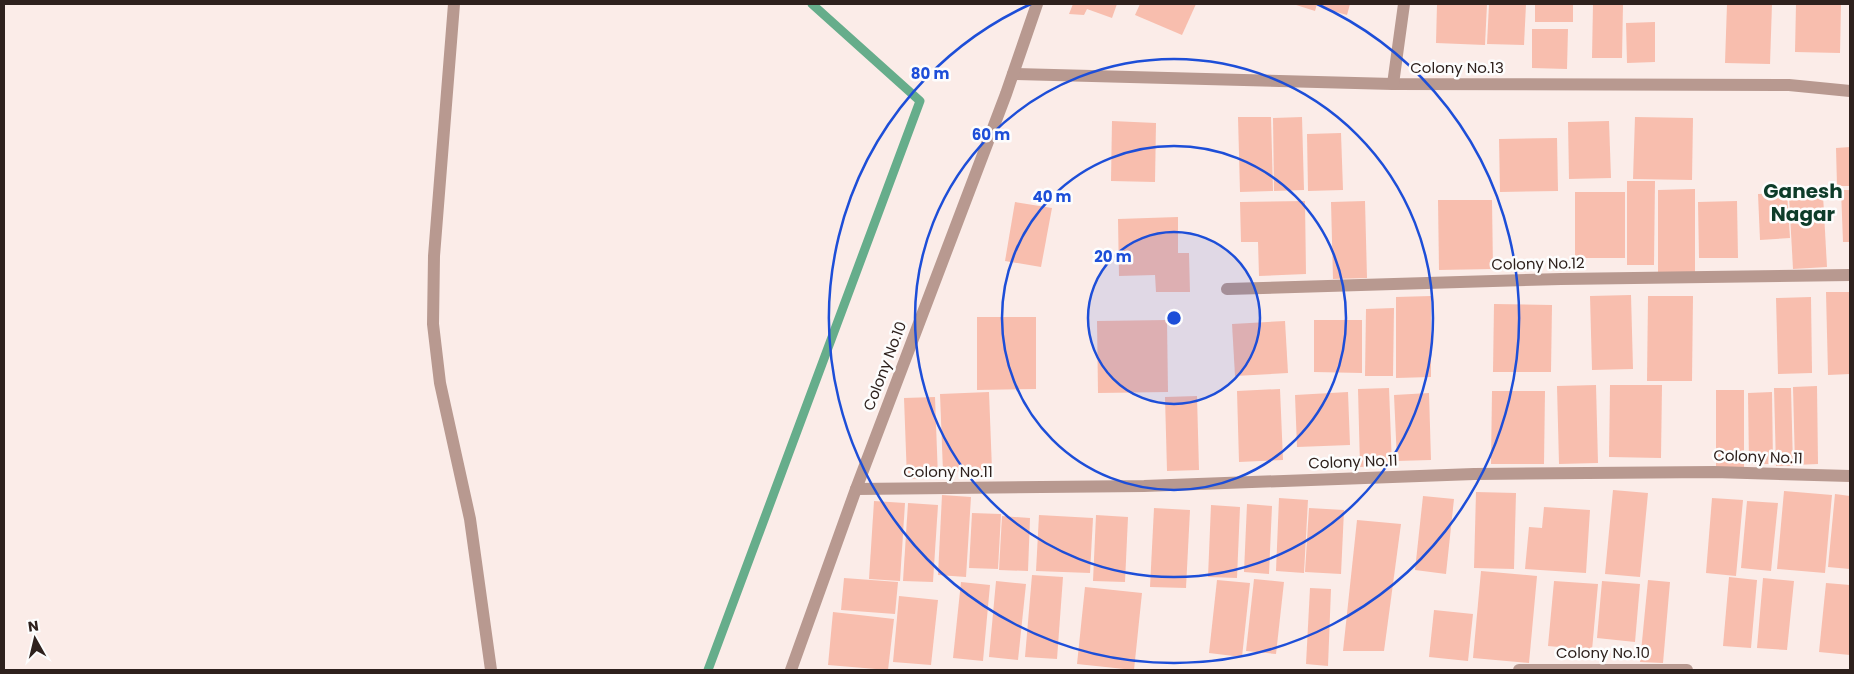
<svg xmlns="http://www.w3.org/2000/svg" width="1854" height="674" viewBox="0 0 1854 674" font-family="Poppins,sans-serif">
  <rect width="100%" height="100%" fill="#fbece8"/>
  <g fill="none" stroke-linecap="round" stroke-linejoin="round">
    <polyline stroke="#66ad8b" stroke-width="9" points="708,670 920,101 812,4"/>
  </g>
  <g fill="#f8beae">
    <polygon points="1073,4 1117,4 1112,18 1087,9 1084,15 1069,14"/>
    <polygon points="1140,4 1196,4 1182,35 1135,15"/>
    <polygon points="1293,4 1317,4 1315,11"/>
    <polygon points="1323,4 1350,4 1347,15 1322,8"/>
    <polygon points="1437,4 1487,4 1485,45 1436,43"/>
    <polygon points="1489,4 1526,4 1524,45 1487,44"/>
    <rect x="1535" y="4" width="38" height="18"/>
    <polygon points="1593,4 1623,4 1622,58 1592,58"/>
    <polygon points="1727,4 1772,4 1770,64 1725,63"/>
    <polygon points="1796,4 1841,4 1840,53 1795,52"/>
    <polygon points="1655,22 1655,62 1627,63 1626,23"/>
    <polygon points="1532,29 1568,29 1567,69 1532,68"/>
    <polygon points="1238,117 1271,117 1273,191 1240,192"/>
    <polygon points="1302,117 1304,190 1274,191 1273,118"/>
    <polygon points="1635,117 1693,118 1692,180 1633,179"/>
    <polygon points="1112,121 1156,123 1155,182 1111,181"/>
    <polygon points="1609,121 1611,178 1569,179 1568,122"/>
    <polygon points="1341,133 1343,190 1308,191 1307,134"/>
    <polygon points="1557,138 1558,191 1500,192 1499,139"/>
    <polygon points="1850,147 1850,186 1837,186 1836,148"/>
    <polygon points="1627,181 1655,181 1654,265 1627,265"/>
    <polygon points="1695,189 1695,274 1658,274 1658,190"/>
    <polygon points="1841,190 1850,190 1850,242 1843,242"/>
    <rect x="1575" y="192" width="50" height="66"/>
    <polygon points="1787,193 1790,238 1760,240 1758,194"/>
    <polygon points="1823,195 1827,267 1793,269 1789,196"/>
    <polygon points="1438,200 1492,200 1493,269 1439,270"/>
    <polygon points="1305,201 1306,274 1259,276 1258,242 1241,242 1240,202"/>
    <polygon points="1365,201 1367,278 1333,279 1331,202"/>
    <polygon points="1737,201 1738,258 1699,258 1698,202"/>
    <polygon points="1015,202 1052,208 1041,267 1005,261"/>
    <polygon points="1178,217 1178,253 1189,253 1190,292 1156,292 1155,275 1119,276 1118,219"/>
    <polygon points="1826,292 1850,292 1850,374 1828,375"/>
    <polygon points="1631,295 1633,369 1592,370 1590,296"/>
    <polygon points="1431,296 1431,377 1396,378 1396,297"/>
    <polygon points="1648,296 1693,296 1692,381 1647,381"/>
    <polygon points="1811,297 1812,373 1778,374 1776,298"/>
    <polygon points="1494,304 1552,305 1551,372 1493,372"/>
    <polygon points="1394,308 1393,376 1365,376 1366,309"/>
    <polygon points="977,317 1036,317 1036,389 977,390"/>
    <polygon points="1167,320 1168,392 1098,393 1097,321"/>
    <polygon points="1314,320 1362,320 1362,373 1314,372"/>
    <polygon points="1285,321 1288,373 1235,376 1232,324"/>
    <polygon points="1596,385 1598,463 1559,464 1557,386"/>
    <polygon points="1610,385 1662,385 1661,458 1609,457"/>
    <polygon points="1817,386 1818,464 1795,465 1793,387"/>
    <polygon points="1389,388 1392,466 1360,467 1358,389"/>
    <polygon points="1774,388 1791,388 1793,466 1776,466"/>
    <polygon points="1280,389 1283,460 1239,462 1237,391"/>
    <rect x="1716" y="390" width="28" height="78"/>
    <polygon points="1492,391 1545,391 1544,464 1491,464"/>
    <polygon points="989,392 992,470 943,472 940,394"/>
    <polygon points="1348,392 1350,445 1297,447 1295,395"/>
    <polygon points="1772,392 1773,464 1749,464 1748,393"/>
    <polygon points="1429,393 1431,460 1397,461 1394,395"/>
    <polygon points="1197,396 1199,470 1167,471 1165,397"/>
    <polygon points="935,397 938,478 907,479 904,398"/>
    <polygon points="1613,490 1648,493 1640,577 1605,574"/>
    <polygon points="1784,491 1832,495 1825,573 1777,569"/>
    <polygon points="1476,492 1516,493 1514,569 1474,568"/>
    <polygon points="1835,494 1850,496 1850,569 1828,567"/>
    <polygon points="942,495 971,497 966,577 938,575"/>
    <polygon points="1423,496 1454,499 1446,574 1415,570"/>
    <polygon points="1279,498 1308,500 1304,573 1276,571"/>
    <polygon points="1712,498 1743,500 1736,576 1706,573"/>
    <polygon points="874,501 905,503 900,581 869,579"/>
    <polygon points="1747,501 1778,503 1771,571 1741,568"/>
    <polygon points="908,503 938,505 933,582 903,581"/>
    <polygon points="1247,504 1272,506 1269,574 1244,572"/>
    <polygon points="1211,505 1240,507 1237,578 1208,577"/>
    <polygon points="1544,507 1590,510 1586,573 1525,569 1529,527 1542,528"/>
    <polygon points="1154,508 1190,510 1186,588 1150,587"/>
    <polygon points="1309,508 1344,510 1341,574 1305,572"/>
    <polygon points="972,513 1001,514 998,569 969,568"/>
    <polygon points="1039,515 1093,518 1090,573 1036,571"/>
    <polygon points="1096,515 1128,517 1125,582 1093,581"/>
    <polygon points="1002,516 1030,518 1028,571 999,570"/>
    <polygon points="1357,520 1401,524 1384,651 1343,651"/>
    <polygon points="1481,571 1537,576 1529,663 1473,658"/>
    <polygon points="1032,575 1063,577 1057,659 1025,657"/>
    <polygon points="1729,577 1757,580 1751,648 1723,646"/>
    <polygon points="844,578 898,582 895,614 841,610"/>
    <polygon points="1763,578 1794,581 1787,650 1757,648"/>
    <polygon points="1254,579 1284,582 1276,654 1246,651"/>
    <polygon points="1217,580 1250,583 1242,657 1209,653"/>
    <polygon points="1648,580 1670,582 1663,663 1640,662"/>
    <polygon points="996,581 1026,584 1018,660 989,657"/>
    <polygon points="1554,581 1598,584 1592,650 1548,646"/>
    <polygon points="1602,581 1640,584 1635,642 1597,638"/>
    <polygon points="961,582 990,585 983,661 953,658"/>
    <polygon points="1826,583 1850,585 1850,655 1819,652"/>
    <polygon points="1085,587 1142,593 1134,670 1077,664"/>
    <polygon points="1310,588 1331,589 1328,666 1306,664"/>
    <polygon points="899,596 938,600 931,665 893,662"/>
    <polygon points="1434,610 1473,614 1468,661 1429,657"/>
    <polygon points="833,612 894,619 888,670 828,665"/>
  </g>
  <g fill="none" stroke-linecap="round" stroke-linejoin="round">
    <g stroke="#b89990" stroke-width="12">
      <polyline points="454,4 434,256 433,324 440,383 470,519 491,670"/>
      <polyline points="1013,74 1393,84 1789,85 1850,91"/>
      <polyline points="1393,84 1404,4"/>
      <polyline points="1227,289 1561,279 1850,275"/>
      <polyline points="856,489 1144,486 1474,474 1714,472 1850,476"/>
      <polyline points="791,670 856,489 1006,94 1037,4"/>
      <polyline points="1519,670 1687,670"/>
    </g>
  </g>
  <circle cx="1174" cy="318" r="86" fill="#1d4ed8" fill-opacity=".12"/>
  <g fill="none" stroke="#1d4ed8" stroke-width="2.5">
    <circle cx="1174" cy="318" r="86"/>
    <circle cx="1174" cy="318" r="172"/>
    <circle cx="1174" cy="318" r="259"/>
    <path d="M1317 4A345 345 0 1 1 1031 4"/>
  </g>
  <g text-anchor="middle" stroke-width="5" stroke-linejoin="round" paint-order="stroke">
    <g font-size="15" fill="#2e211d" stroke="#fdfdfd">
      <text x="1457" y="73">Colony No.13</text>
      <text transform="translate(1538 264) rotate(-1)" y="5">Colony No.12</text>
      <text transform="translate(885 366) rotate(-69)" y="5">Colony No.10</text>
      <text transform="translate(1758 457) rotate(2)" y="5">Colony No.11</text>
      <text transform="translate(1353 462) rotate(-2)" y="5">Colony No.11</text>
      <text x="948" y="477">Colony No.11</text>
      <text x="1603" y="658">Colony No.10</text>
    </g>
    <g font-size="20" font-weight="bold" fill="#0e3c29" stroke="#fdfdfd">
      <text x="1803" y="198">Ganesh<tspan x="1803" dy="23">Nagar</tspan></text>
    </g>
  </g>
  <circle cx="1174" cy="318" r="8" fill="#1d4ed8" stroke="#fdfdfd" stroke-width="2.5"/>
  <g font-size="15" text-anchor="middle" font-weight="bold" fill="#1d4ed8" stroke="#fdfdfd" stroke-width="5" stroke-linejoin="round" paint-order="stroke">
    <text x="930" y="79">80 m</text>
    <text x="991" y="140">60 m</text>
    <text x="1052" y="202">40 m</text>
    <text x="1113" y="262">20 m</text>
  </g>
  <rect width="1854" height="674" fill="none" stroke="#2e211d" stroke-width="10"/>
  <g transform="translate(35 639) rotate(352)" stroke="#fdfdfd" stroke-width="4" paint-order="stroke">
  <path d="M0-4L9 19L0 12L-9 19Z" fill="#2e211d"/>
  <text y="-8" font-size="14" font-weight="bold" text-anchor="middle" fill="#2e211d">N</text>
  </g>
</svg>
